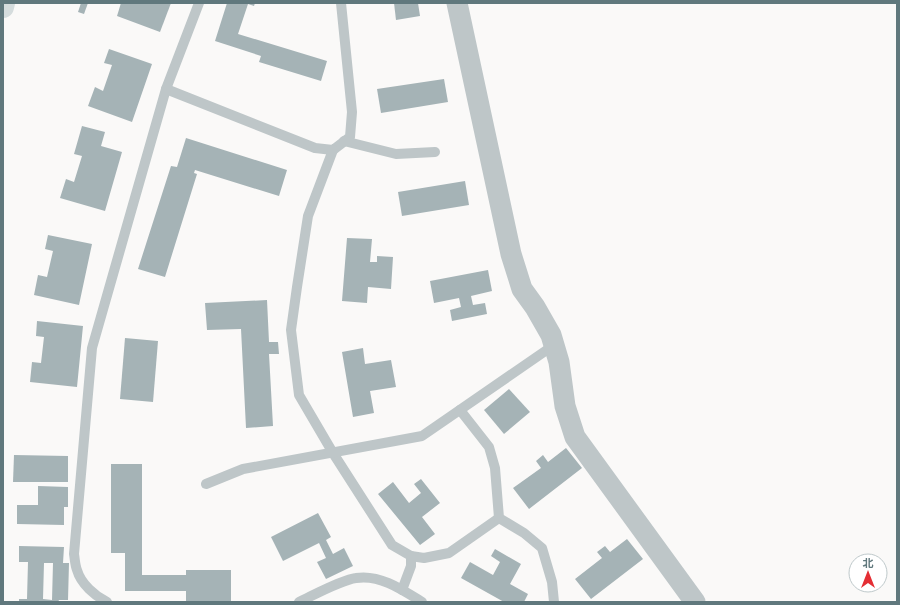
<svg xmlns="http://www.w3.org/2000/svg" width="900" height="605" viewBox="0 0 900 605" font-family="'Nunito Sans','Noto Sans SC',sans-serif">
  <rect width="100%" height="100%" fill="#faf9f8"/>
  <g fill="#a5b3b6" fill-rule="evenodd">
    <polygon points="81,3 88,3 84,14 78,12"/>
    <polygon points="121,3 171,3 160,32 117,16"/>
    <polygon points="227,3 255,3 254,6 248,4 238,34 327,61 321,81 259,62 261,56 215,41"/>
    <polygon points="394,3 418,3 420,16 396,20"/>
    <polygon points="109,49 152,64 132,122 88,106 95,87 103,91 112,65 104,63"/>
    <polygon points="444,79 448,102 381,113 377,89"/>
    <polygon points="82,126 105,132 101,146 122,152 105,211 60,198 66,179 74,182 82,156 74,154"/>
    <polygon points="186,138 287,170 279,196 195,170 194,173 197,174 165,277 138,269 171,166 177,167"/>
    <polygon points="465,181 469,205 402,216 398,192"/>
    <polygon points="48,235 92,244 79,305 34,295 38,275 47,277 53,251 45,249"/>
    <polygon points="347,238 372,239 370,262 377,262 377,256 393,257 391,289 368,287 367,303 342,301"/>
    <polygon points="488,270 492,291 471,296 473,305 485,303 487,314 452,321 450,310 461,307 459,298 434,303 430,281"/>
    <polygon points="267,300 269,342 278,342 279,354 269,354 273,426 246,428 241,329 207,330 205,303"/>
    <polygon points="37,321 83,326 77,387 30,382 32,362 41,363 44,337 36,336"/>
    <polygon points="125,338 158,341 153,402 120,399"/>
    <polygon points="363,348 365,364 391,360 396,387 370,391 374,413 353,417 342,352"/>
    <polygon points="509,389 530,412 504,434 484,410"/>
    <polygon points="566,448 582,468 529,509 513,488 541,468 536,461 543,455 548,462"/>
    <polygon points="14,455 68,456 68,482 13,482"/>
    <polygon points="111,464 142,464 142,575 186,575 186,570 231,570 231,601 186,601 186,591 125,591 125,553 111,553"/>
    <polygon points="421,479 440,503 422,517 435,534 420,545 378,494 393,482 409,503 421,493 414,484"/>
    <polygon points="38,486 68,487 68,507 64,507 64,525 17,524 17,505 38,505"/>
    <polygon points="318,513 331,537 326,540 333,554 344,548 353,566 326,579 317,562 326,558 319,543 283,561 271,537"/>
    <polygon points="627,539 643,559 591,599 575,579 602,558 597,552 605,546 610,552"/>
    <path d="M19,546L64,547L63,563H69L68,600H59L58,602H19V599H27L28,562H19ZM44,563H53L52,600L43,599Z"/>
    <polygon points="495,549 521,564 510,584 528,594 524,602 504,602 461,578 470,562 493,575 500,562 491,556"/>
  </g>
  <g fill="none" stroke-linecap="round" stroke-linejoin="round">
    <g stroke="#bec6c8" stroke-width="10">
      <polyline points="166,89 315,148 333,150 350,137 352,112 341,3"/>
      <polyline points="344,141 396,154 435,152"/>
      <polyline points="333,150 308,216 297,287 291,330 299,395 333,453 392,545 411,556 424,558 449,553 499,518"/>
      <polyline points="460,410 489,447 495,468 499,518 524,533 542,548 552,582 554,602"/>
      <polyline points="206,484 243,469 422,436 554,345"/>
      <polyline points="402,590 411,566 411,556"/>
      <path d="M107,602C95,596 81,584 77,570C75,565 75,560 74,554L92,348L166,89L199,3"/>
      <path d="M299,602C314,595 341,580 356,578C380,574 403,590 422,602"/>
    </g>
    <polyline stroke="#bec6c8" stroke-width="21" points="457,3 511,254 522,289 535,307 551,335 559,362 565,406 575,437 695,602"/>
    <polyline stroke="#d5dcdd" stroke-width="22" points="3,7 4,3"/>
  </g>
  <rect width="900" height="605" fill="none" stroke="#60787d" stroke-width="8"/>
  <g transform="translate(868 573)"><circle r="19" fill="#ffffff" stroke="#bfc9cb"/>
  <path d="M0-3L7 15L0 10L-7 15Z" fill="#e42e34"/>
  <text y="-6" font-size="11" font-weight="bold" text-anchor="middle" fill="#60787d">北</text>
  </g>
</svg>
